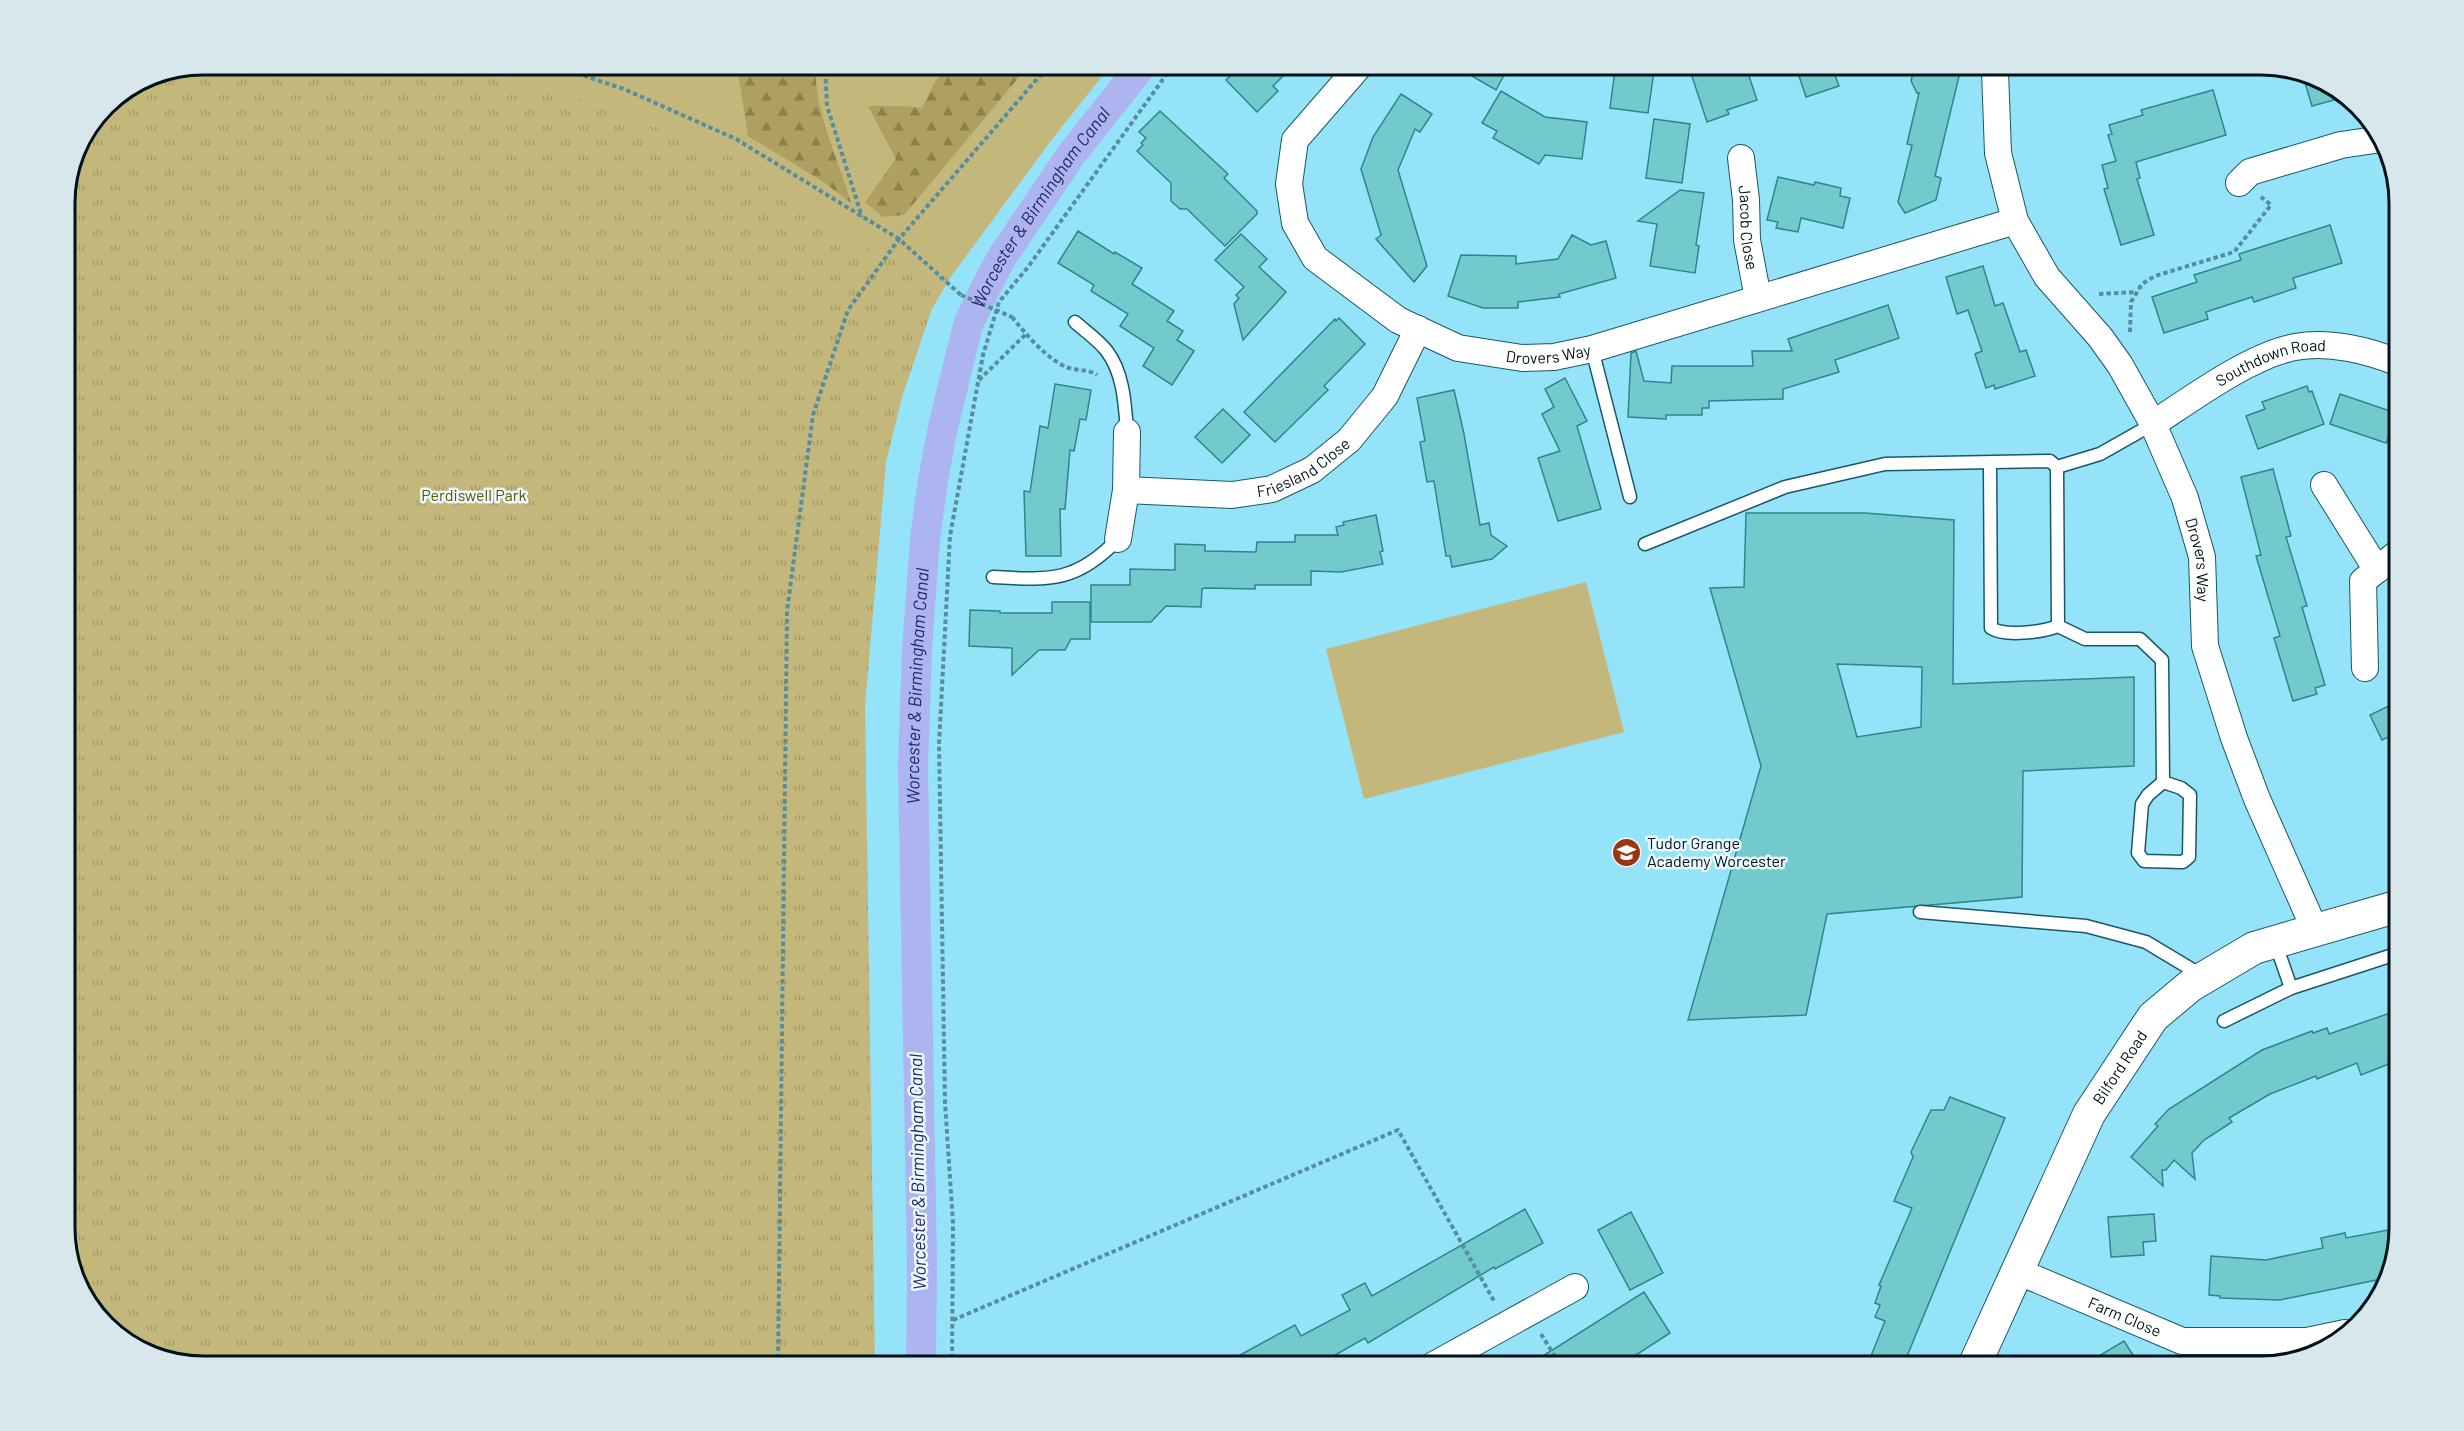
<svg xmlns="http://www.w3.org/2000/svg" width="2464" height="1431" viewBox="0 0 2464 1431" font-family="Barlow,sans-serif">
  <defs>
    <pattern id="forest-firs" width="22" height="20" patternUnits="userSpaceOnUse" patternTransform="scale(1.5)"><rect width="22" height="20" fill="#aea060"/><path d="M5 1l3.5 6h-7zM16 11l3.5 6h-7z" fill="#8b814e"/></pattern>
    <pattern id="park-tufts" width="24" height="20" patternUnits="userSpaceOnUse" patternTransform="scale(1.5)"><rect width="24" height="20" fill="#c4b77b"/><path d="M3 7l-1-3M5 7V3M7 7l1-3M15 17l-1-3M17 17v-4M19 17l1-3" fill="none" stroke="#a79c6a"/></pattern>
  </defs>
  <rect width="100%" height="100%" fill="#94e3f9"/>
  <g fill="#c4b77b">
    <polygon points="313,65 1111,65 1053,138 950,278 868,248 735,157 585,100 469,69"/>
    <polygon points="1586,582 1624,732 1364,799 1326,649"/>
  </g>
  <g fill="url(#forest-firs)">
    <polygon points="949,64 1029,65 904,215 883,217 865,202 896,159 868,106 903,106 922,108 936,80"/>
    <path d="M740,65H816C813,110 839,159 851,203L822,181L748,136L738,73Z"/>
  </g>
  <polygon fill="url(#park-tufts)" points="203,65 313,65 469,69 585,100 735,157 868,248 950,278 932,309 903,394 886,462 865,706 875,1366 203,1366 134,1348 83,1297 65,1237 65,194 79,142 105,105 150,75"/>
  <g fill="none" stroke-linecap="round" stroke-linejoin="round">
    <path stroke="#acb5f0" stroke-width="30" id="s1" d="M921,1366L922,1261L913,766L917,649L925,539L933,480L943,427L968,325L984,291L1002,257L1071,155L1143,64"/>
  </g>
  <g fill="#72cacc" stroke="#2d878a" stroke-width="1.5" fill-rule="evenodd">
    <polygon points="1242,64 1295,64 1273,86 1278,91 1257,112 1226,80"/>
    <polygon points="1451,64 1510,64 1496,90"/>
    <polygon points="1625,64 1655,64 1648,113 1610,108 1615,70 1625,72"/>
    <polygon points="1688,64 1745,64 1757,100 1727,110 1729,114 1707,122"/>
    <polygon points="1795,64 1831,64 1839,86 1806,97"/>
    <polygon points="1915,64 1962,64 1935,176 1941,178 1936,200 1905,213 1898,202 1912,145 1907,144 1919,93 1917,93 1911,81"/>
    <polygon points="2303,76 2330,83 2345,97 2312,106"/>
    <polygon points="2213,90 2226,135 2136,162 2140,178 2137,179 2154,235 2121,245 2104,189 2108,188 2102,165 2116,161 2108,135 2112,134 2109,125 2143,115 2141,110"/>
    <polygon points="1501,91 1545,117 1587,122 1582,159 1545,155 1539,164 1493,138 1497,131 1482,123"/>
    <polygon points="1401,94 1432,114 1420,132 1415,129 1398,170 1427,266 1414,282 1376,239 1381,235 1361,169 1373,137"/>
    <polygon points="1160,111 1228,174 1224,178 1257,211 1257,214 1225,246 1187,209 1180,209 1171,201 1171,183 1137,151 1143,145 1141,143 1146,138 1139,132"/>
    <polygon points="1654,119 1690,124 1682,183 1646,178"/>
    <polygon points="1778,177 1814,185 1815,182 1841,188 1840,196 1850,198 1843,228 1801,218 1798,232 1776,228 1778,222 1767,220"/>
    <polygon points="1680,190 1704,193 1696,245 1699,246 1695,273 1650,266 1657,224 1638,221"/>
    <polygon points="2330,225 2342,263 2293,278 2296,288 2254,302 2252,297 2206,312 2208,319 2164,333 2152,297 2197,282 2194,275 2241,260 2239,254"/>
    <polygon points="1078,231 1114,254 1115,252 1142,268 1132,284 1174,311 1167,321 1183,331 1177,340 1194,351 1172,385 1143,366 1154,348 1120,326 1128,314 1091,291 1094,285 1058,263"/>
    <polygon points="1241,234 1267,259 1259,267 1286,292 1243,340 1234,304 1239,298 1236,295 1244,287 1215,260"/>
    <polygon points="1572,235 1591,245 1606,241 1616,278 1559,294 1560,297 1518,302 1518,308 1483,308 1448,296 1461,255 1516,256 1516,264 1558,259"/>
    <polygon points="1983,266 1995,306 2003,303 2020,352 2026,350 2035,376 1995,389 1994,385 1986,388 1975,354 1982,351 1968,310 1957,314 1946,277"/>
    <polygon points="1888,305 1899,338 1835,360 1839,372 1783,389 1783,399 1709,401 1709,408 1702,408 1702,415 1666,415 1666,419 1628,417 1631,353 1636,351 1644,381 1671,383 1672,366 1753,366 1752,351 1792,351 1788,339"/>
    <polygon points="1339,318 1365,344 1324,386 1328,390 1275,442 1244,412 1335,319 1336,321"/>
    <polygon points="1565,378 1587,421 1577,426 1601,509 1558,521 1538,458 1560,451 1542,414 1554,407 1545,389"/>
    <polygon points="1055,384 1091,390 1086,420 1080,419 1074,451 1070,450 1065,509 1060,509 1061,556 1026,556 1024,491 1030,492 1040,426 1048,428"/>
    <polygon points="2307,386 2309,392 2312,391 2324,424 2258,449 2246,416 2265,409 2262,402"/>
    <polygon points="1454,390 1464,434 1480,525 1489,523 1491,535 1507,546 1492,559 1452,567 1450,556 1446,556 1434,481 1427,482 1420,442 1425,441 1417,398"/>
    <polygon points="2340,394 2399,414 2399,439 2389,436 2386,443 2330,424"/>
    <polygon points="1223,409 1250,435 1222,463 1195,437"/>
    <polygon points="2273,469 2291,536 2286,537 2307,606 2302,607 2325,685 2315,688 2317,694 2293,701 2274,638 2280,636 2256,556 2261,555 2241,477"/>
    <path d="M1746,513H1865L1954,520L1953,684L2134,677V766L2023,771L2022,897L1827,914L1806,1015L1688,1020L1761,766L1710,588L1744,587ZM1837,664L1922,667L1921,727L1857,737Z"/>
    <polygon points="1376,515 1383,551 1380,552 1383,564 1341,572 1311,571 1311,585 1255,585 1255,589 1205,588 1202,589 1201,607 1166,606 1151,622 1091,622 1091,585 1130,585 1130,569 1175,570 1175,544 1205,545 1205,551 1256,552 1257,542 1295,542 1295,535 1338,535 1336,527 1344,525 1343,522"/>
    <polygon points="1052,602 1090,602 1090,639 1071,639 1065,650 1039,650 1012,675 1012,648 969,646 970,610 1000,611 1000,613 1052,613"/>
    <polygon points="2399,701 2399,732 2382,740 2370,715"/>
    <polygon points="2399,1010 2399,1060 2361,1075 2357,1063 2317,1079 2316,1076 2270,1094 2229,1118 2232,1122 2204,1140 2192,1153 2195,1179 2174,1160 2166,1170 2162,1170 2163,1186 2131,1157 2158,1126 2155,1124 2169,1109 2262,1050 2312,1031 2313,1033 2327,1028 2329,1034"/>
    <polygon points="1950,1097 2005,1118 1903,1366 1867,1366 1885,1321 1875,1317 1880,1305 1875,1303 1881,1286 1879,1285 1912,1208 1894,1201 1913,1157 1911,1152 1931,1110 1944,1110"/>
    <polygon points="1525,1209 1543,1243 1495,1269 1494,1267 1368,1343 1365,1338 1316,1366 1220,1366 1295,1325 1301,1336 1350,1310 1342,1295 1365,1283 1372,1296"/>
    <polygon points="1631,1212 1663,1273 1630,1290 1598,1230"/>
    <polygon points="2154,1214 2156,1241 2143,1242 2144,1255 2111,1257 2108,1217"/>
    <polygon points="2399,1228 2386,1278 2280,1300 2220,1298 2220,1296 2209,1295 2211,1256 2266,1260 2323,1248 2321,1238 2345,1233 2346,1238"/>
    <polygon points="1644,1292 1670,1333 1619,1366 1612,1356 1595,1366 1527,1366"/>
    <polygon points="2124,1341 2140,1366 2082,1366"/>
  </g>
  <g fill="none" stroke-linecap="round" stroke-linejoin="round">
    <defs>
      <g id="service">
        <path d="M1075,322C1085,331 1098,340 1106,350C1124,373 1125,405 1127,432"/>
        <polyline points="1592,349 1630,497"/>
        <path d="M1990,463L1991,628C2005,637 2043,632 2058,626L2085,639H2140L2162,660L2163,782"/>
        <polyline points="2057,467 2058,626"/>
        <polyline points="2057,467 2100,454 2153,424"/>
        <polyline points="1645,544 1785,487 1885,464 2050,461 2057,467"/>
        <path d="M993,577C1049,580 1076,583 1118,539"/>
        <polygon points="2163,782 2181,788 2190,795 2189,857 2183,862 2144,861 2138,853 2142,804 2148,795"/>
        <polyline points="1920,912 2086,926 2146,942 2201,975"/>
        <polyline points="2275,942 2291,988"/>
        <polyline points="2224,1021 2291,988 2399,953"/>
      </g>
      <g id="minor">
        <path id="s2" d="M1361,64L1295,140L1289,184L1295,223L1315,258L1398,320L1458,348L1522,358L1554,357L1592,349L2015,221"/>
        <path id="s3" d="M1996,64L1995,71L1998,153L2015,221L2047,277L2100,337L2120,365L2153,424L2185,498L2202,557L2205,646L2234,738L2257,799L2315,930"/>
        <path id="s4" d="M1741,158L1746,200L1747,240L1758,298"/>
        <polyline points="2239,183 2250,172 2341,145 2381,139"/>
        <path id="s5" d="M2153,424C2191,399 2251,355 2295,347C2329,341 2368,350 2399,363"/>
        <polyline points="2324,485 2377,570"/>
        <path id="s6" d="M1126,490L1232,495L1272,489L1312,470L1349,440L1385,396L1418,329"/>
        <polyline points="1118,539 1126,490 1127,432"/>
        <polyline points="2365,668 2363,581 2399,552"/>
        <path id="s7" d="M2017,1271L2182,1341H2307L2345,1333"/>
        <polyline points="1432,1366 1575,1287"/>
      </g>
      <g id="tertiary">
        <path id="s8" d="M1974,1366L2089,1114L2153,1017L2190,986L2254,948L2399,906"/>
      </g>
    </defs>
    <use href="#service" stroke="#185867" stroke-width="15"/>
    <use href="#minor" stroke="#185867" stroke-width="28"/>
    <use href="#tertiary" stroke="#185867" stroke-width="34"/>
    <g stroke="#578e9d" stroke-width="4" stroke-dasharray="4.5 3" stroke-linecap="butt">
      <polyline points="548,64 624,89 736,139 899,239 961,295"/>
      <polyline points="825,64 827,106 862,217"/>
      <polyline points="2099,294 2136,292"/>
      <path d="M1012,317C1025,333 1048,361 1069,368C1079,371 1088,369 1097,375"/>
      <polyline points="2130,332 2131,302 2142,284 2155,276 2234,252 2271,205 2261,197"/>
      <polyline points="979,380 1026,334"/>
      <polyline points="953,1320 1398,1130 1494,1301"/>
      <polyline points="1541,1334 1561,1366"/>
      <polyline points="778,1366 787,611 813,415 848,310 899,239 1050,64"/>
      <polyline points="952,1366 953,1223 945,1103 939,744 950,536 983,355 999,302 1028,267 1174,64"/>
    </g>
    <use href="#service" stroke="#fff" stroke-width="12"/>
    <use href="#minor" stroke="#fff" stroke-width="26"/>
    <use href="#tertiary" stroke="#fff" stroke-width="32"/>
    <polyline stroke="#578e9d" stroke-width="4" stroke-dasharray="4.5 3" stroke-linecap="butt" points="961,295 1012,317"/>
  </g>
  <defs>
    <symbol id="school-disc" viewBox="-11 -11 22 22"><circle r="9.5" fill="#9c3512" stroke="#eaf9fd"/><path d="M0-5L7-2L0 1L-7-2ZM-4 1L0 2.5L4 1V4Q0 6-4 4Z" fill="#fff"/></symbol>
  </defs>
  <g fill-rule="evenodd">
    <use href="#school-disc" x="1610" y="836" width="33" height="33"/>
  </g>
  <g text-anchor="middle" stroke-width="5" stroke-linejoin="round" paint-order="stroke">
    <g font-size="16" fill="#001319" stroke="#eaf9fd">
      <text dy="6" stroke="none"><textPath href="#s4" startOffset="70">Jacob Close</textPath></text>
      <text dy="6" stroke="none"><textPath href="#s2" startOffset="486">Drovers Way</textPath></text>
      <text dy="6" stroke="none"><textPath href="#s5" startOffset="135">Southdown Road</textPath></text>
      <text dy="6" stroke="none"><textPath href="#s6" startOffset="184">Friesland Close</textPath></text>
      <text dy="6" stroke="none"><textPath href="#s3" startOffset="550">Drovers Way</textPath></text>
      <text dy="6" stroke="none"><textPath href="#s8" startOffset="333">Bilford Road</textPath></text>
      <text dy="6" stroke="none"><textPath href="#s7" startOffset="117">Farm Close</textPath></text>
    </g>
    <g font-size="16" fill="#615200" stroke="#eaf9fd">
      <text x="474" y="501">Perdiswell Park</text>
    </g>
    <g font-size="16" fill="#001319" stroke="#eaf9fd" text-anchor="start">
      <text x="1647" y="849">Tudor Grange<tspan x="1647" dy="18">Academy Worcester</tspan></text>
    </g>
    <g font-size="18" font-style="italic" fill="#252568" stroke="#eaf9fd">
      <text dy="6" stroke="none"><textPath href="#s1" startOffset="1184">Worcester &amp; Birmingham Canal</textPath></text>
      <text dy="6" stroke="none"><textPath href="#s1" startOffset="680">Worcester &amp; Birmingham Canal</textPath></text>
      <text transform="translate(918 1172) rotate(-91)" y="6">Worcester &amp; Birmingham Canal</text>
    </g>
  </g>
  <path d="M0 0H2464V1431H0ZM203 75H2261A128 128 0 0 1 2389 203V1228A128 128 0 0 1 2261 1356H203A128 128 0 0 1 75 1228V203A128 128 0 0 1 203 75Z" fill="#d7e7eb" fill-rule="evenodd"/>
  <path fill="none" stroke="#001319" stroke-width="3" d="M203 75H2261A128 128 0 0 1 2389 203V1228A128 128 0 0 1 2261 1356H203A128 128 0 0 1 75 1228V203A128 128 0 0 1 203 75Z"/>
</svg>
